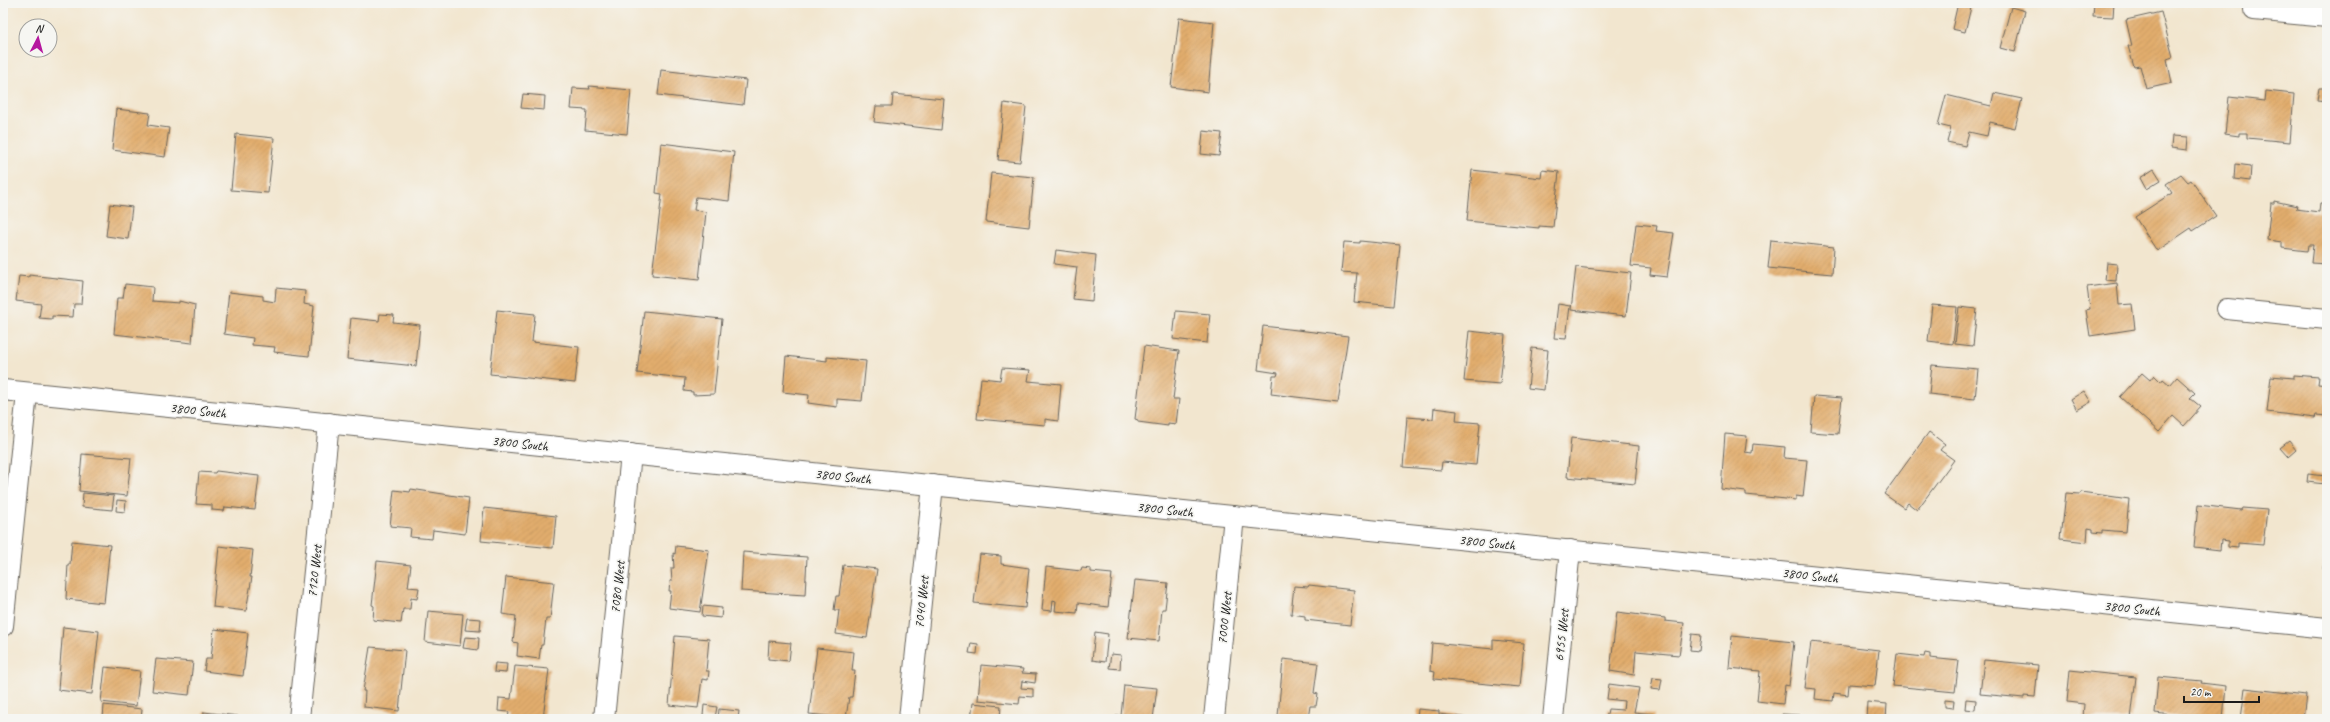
<svg xmlns="http://www.w3.org/2000/svg" width="2330" height="722" viewBox="0 0 2330 722" font-family="Caveat,sans-serif">
  <defs>
    <pattern id="building-hatch" width="6" height="6" patternUnits="userSpaceOnUse"><rect width="6" height="6" fill="#e2ad6d"/><path d="M-1 1l2-2M0 6l6-6M5 7l2-2" fill="none" stroke="#c1945e"/></pattern>
  </defs>
  <rect width="100%" height="100%" fill="#f6f6f2"/>
  <filter id="ink" filterUnits="userSpaceOnUse"><feTurbulence type="fractalNoise" baseFrequency=".025" numOctaves="2"/><feDisplacementMap in="SourceGraphic" scale="8" xChannelSelector="R" yChannelSelector="G"/><feConvolveMatrix kernelMatrix="1 2 1 2 8 2 1 2 1" color-interpolation-filters="sRGB"/></filter>
  <filter id="wash" filterUnits="userSpaceOnUse"><feTurbulence type="fractalNoise" baseFrequency=".012" numOctaves="4" result="noise"/><feDisplacementMap in="SourceGraphic" scale="16" xChannelSelector="R" yChannelSelector="G"/><feGaussianBlur stdDeviation="0.9" result="paint"/><feColorMatrix in="noise" values="0 0 0 0 0 0 0 0 0 0 0 0 0 0 0 0 0 1.4 0 .05"/><feComposite in="paint" operator="in"/></filter>
  <g filter="url(#wash)">
    <rect width="100%" height="100%" fill="#f2e6cf"/>
    <g id="blocks">
      <g fill="url(#building-hatch)">
        <polygon points="1958,3 1972,3 1965,32 1952,29"/>
        <polygon points="2094,3 2114,3 2113,17 2093,16"/>
        <polygon points="2011,7 2025,11 2015,52 2000,48"/>
        <polygon points="2161,12 2173,57 2167,59 2172,83 2146,89 2140,66 2134,67 2128,46 2132,46 2126,20"/>
        <polygon points="1179,18 1214,22 1208,92 1171,87"/>
        <polygon points="661,70 746,80 743,105 658,95"/>
        <polygon points="589,86 631,90 627,134 585,130 587,110 571,109 573,88 590,89"/>
        <polygon points="2319,88 2327,88 2327,101 2317,100"/>
        <polygon points="2266,91 2294,94 2290,142 2247,138 2247,133 2239,133 2239,136 2225,134 2229,97 2265,101"/>
        <polygon points="1994,93 2022,99 2015,128 1990,122 1987,136 1969,132 1965,146 1947,142 1951,128 1938,125 1946,95 1991,106"/>
        <polygon points="523,94 545,96 544,110 521,108"/>
        <polygon points="893,94 944,99 941,130 874,122 876,106 892,106"/>
        <polygon points="1004,103 1026,106 1020,162 998,160"/>
        <polygon points="116,109 150,113 148,125 169,128 165,157 112,150"/>
        <polygon points="1203,131 1222,133 1219,156 1201,154"/>
        <polygon points="236,134 274,138 268,193 231,190"/>
        <polygon points="2172,136 2188,137 2187,150 2171,148"/>
        <polygon points="661,143 734,152 729,201 696,197 694,210 706,212 699,280 652,275 662,194 656,193"/>
        <polygon points="2235,164 2251,166 2250,181 2234,179"/>
        <polygon points="2154,169 2161,180 2146,189 2140,178"/>
        <polygon points="1472,170 1541,178 1542,170 1559,172 1553,227 1539,226 1539,228 1467,221"/>
        <polygon points="991,173 1034,177 1029,227 986,222"/>
        <polygon points="2181,174 2188,182 2191,180 2216,216 2193,231 2191,228 2157,251 2135,217 2172,193 2166,184"/>
        <polygon points="2274,201 2297,206 2296,209 2319,212 2320,203 2327,203 2327,264 2311,263 2313,245 2308,245 2307,251 2282,248 2282,242 2267,240 2271,203 2274,203"/>
        <polygon points="110,204 132,207 128,239 106,236"/>
        <polygon points="1636,224 1657,226 1656,231 1674,233 1667,277 1650,275 1651,268 1631,266"/>
        <polygon points="1771,240 1834,247 1832,274 1768,268"/>
        <polygon points="1360,241 1400,245 1394,306 1354,302 1357,273 1341,272 1344,242 1360,243"/>
        <polygon points="1056,250 1096,255 1092,301 1073,299 1077,267 1054,264"/>
        <polygon points="2107,263 2117,264 2116,281 2105,280"/>
        <polygon points="1576,267 1631,273 1626,316 1571,310"/>
        <polygon points="29,275 83,281 81,304 74,304 73,317 52,316 52,319 39,318 41,304 16,301 19,276 29,277"/>
        <polygon points="2117,283 2119,305 2132,304 2135,329 2090,336 2086,310 2090,309 2087,287"/>
        <polygon points="125,284 153,287 152,301 179,303 179,301 195,305 192,343 114,334 117,298 123,298"/>
        <polygon points="276,288 305,291 304,304 314,306 309,356 274,352 275,347 252,345 253,338 224,334 229,292 263,296 263,300 275,302"/>
        <polygon points="1558,304 1570,306 1566,339 1554,338"/>
        <polygon points="1932,305 1957,307 1953,344 1928,341"/>
        <polygon points="1959,307 1977,309 1973,346 1955,344"/>
        <polygon points="497,310 535,314 532,342 579,347 575,383 490,374"/>
        <polygon points="644,311 722,319 714,394 693,395 693,392 684,391 685,378 637,373"/>
        <polygon points="1176,311 1210,314 1207,343 1173,339"/>
        <polygon points="380,314 394,315 393,322 420,325 416,366 347,359 351,318 379,321"/>
        <polygon points="1263,326 1348,336 1338,402 1271,394 1273,376 1277,376 1278,373 1258,370"/>
        <polygon points="1469,331 1505,335 1500,384 1464,381"/>
        <polygon points="1144,346 1179,351 1173,399 1179,399 1176,424 1168,423 1168,426 1138,422 1138,420 1135,419"/>
        <polygon points="1532,348 1548,350 1544,390 1528,388"/>
        <polygon points="786,356 827,361 827,357 866,361 862,401 837,399 837,407 808,403 809,395 783,392"/>
        <polygon points="1932,365 1978,369 1975,399 1929,394"/>
        <polygon points="1002,368 1030,370 1028,381 1061,384 1058,421 1045,419 1045,425 977,419 981,378 1000,380"/>
        <polygon points="2142,373 2150,380 2154,375 2161,382 2163,379 2170,385 2177,377 2195,393 2190,398 2201,407 2184,426 2173,416 2159,432 2120,397"/>
        <polygon points="2294,375 2319,377 2318,384 2327,385 2327,416 2316,415 2315,418 2267,412 2271,376 2294,378"/>
        <polygon points="2084,391 2091,402 2077,410 2071,399"/>
        <polygon points="1814,396 1842,398 1838,434 1811,432"/>
        <polygon points="1434,408 1457,411 1456,421 1480,423 1476,465 1442,462 1441,470 1403,467 1407,417 1433,419"/>
        <polygon points="1929,432 1945,444 1940,450 1954,460 1917,510 1908,503 1904,508 1884,494"/>
        <polygon points="1725,434 1747,436 1745,452 1752,453 1753,444 1785,447 1784,458 1807,460 1803,497 1796,496 1796,500 1746,495 1746,492 1721,489"/>
        <polygon points="1571,438 1639,446 1635,484 1567,477"/>
        <polygon points="2289,441 2296,450 2288,457 2280,448"/>
        <polygon points="82,454 131,458 127,496 79,491"/>
        <polygon points="216,471 259,476 255,510 225,507 224,511 212,510 212,505 196,504 199,472 215,473"/>
        <polygon points="2308,474 2326,476 2325,484 2307,482"/>
        <polygon points="411,489 469,498 465,534 433,530 432,539 410,537 411,528 390,526 394,490 410,492"/>
        <polygon points="2081,492 2129,499 2126,532 2102,530 2102,533 2093,532 2093,529 2088,528 2087,542 2061,539 2066,493 2080,494"/>
        <polygon points="83,493 114,496 112,510 82,507"/>
        <polygon points="117,500 126,501 125,512 116,511"/>
        <polygon points="2198,505 2241,510 2242,508 2267,510 2263,545 2238,543 2238,548 2228,547 2228,541 2221,540 2220,550 2194,547"/>
        <polygon points="484,508 556,516 553,548 481,541"/>
        <polygon points="72,541 110,545 104,603 66,599 68,564 70,564"/>
        <polygon points="2326,543 2327,543 2327,569 2323,569"/>
        <polygon points="219,546 253,550 250,577 252,577 246,611 213,607"/>
        <polygon points="676,546 709,550 700,612 669,608 671,591 669,591 670,581 672,581 671,568 674,568 673,553 675,554"/>
        <polygon points="743,552 807,557 805,595 741,591"/>
        <polygon points="980,554 1001,556 1001,564 1029,568 1025,608 974,603"/>
        <polygon points="377,561 411,565 408,587 419,588 417,599 411,598 410,609 403,609 401,623 373,620 374,606 372,605"/>
        <polygon points="843,565 877,569 867,638 836,634 839,610 834,610 836,596 839,596"/>
        <polygon points="1046,567 1081,571 1082,568 1091,569 1091,572 1112,574 1108,607 1078,603 1077,613 1055,611 1056,601 1053,600 1052,611 1042,610"/>
        <polygon points="506,577 554,582 550,619 546,619 543,645 541,645 539,659 517,656 518,643 513,642 516,616 502,614"/>
        <polygon points="1135,580 1168,583 1165,609 1162,609 1159,641 1128,638"/>
        <polygon points="1309,585 1354,590 1350,625 1305,620 1305,616 1291,614 1294,586 1308,587"/>
        <polygon points="703,606 722,608 721,618 702,616"/>
        <polygon points="428,611 463,614 460,646 425,642"/>
        <polygon points="1617,612 1665,618 1665,621 1684,623 1679,655 1636,651 1634,675 1610,671"/>
        <polygon points="467,618 481,619 480,631 465,630"/>
        <polygon points="63,627 99,631 92,694 58,690"/>
        <polygon points="214,629 248,633 243,676 204,671 206,659 211,659"/>
        <polygon points="1095,632 1108,634 1105,662 1092,660"/>
        <polygon points="1692,634 1701,635 1699,651 1690,650"/>
        <polygon points="675,636 709,639 706,671 709,671 708,680 702,679 698,708 669,705"/>
        <polygon points="1732,636 1794,642 1789,686 1785,685 1783,704 1757,701 1760,671 1729,668"/>
        <polygon points="465,637 479,638 478,650 463,648"/>
        <polygon points="1493,640 1524,643 1520,687 1434,679 1435,672 1430,671 1432,643 1493,649"/>
        <polygon points="769,641 791,643 789,661 768,659"/>
        <polygon points="1811,642 1879,650 1875,686 1849,684 1848,695 1834,693 1833,701 1815,699 1816,689 1805,688"/>
        <polygon points="971,643 978,644 977,654 969,653"/>
        <polygon points="370,647 405,650 399,711 364,707 365,691 363,691"/>
        <polygon points="817,648 854,652 852,671 855,671 852,697 849,697 846,718 809,714"/>
        <polygon points="1925,653 1930,654 1930,658 1959,661 1955,692 1893,686 1897,654 1924,657"/>
        <polygon points="1111,654 1121,655 1120,669 1109,668"/>
        <polygon points="156,659 193,662 189,695 152,691"/>
        <polygon points="1283,659 1318,663 1314,693 1318,694 1316,706 1310,706 1308,719 1278,716"/>
        <polygon points="1984,660 2038,665 2035,697 2024,696 2024,698 1980,694"/>
        <polygon points="495,663 507,664 506,673 494,672"/>
        <polygon points="981,665 1023,669 1022,673 1036,674 1035,683 1022,681 1021,688 1033,689 1033,697 1020,696 1019,704 978,700"/>
        <polygon points="515,666 549,669 543,719 508,719 509,712 498,711 499,698 511,699"/>
        <polygon points="105,667 140,671 136,706 101,702"/>
        <polygon points="2070,670 2136,677 2131,719 2083,719 2084,704 2067,702"/>
        <polygon points="2158,677 2202,681 2201,683 2226,686 2223,719 2201,717 2180,719 2180,716 2155,713"/>
        <polygon points="1653,678 1662,679 1660,690 1651,689"/>
        <polygon points="1609,684 1639,688 1634,712 1654,714 1653,719 1606,719 1608,709 1623,710 1624,701 1607,699"/>
        <polygon points="1124,685 1157,688 1153,719 1116,719 1117,715 1121,716"/>
        <polygon points="2245,688 2306,695 2303,719 2241,719"/>
        <polygon points="1966,699 1976,700 1975,710 1965,709"/>
        <polygon points="1945,700 1954,701 1953,708 1945,707"/>
        <polygon points="1867,702 1887,704 1886,719 1866,719"/>
        <polygon points="973,703 1001,706 1000,719 971,719"/>
        <polygon points="104,705 142,709 141,719 103,719"/>
        <polygon points="704,705 717,707 715,718 703,716"/>
        <polygon points="719,709 739,711 738,719 718,719"/>
        <polygon points="1418,709 1439,711 1439,714 1476,719 1417,719"/>
        <polygon points="204,712 238,716 237,719 203,719"/>
        <polygon points="1782,714 1800,715 1799,719 1781,719"/>
      </g>
    </g>
  </g>
  <g filter="url(#ink)">
    <use href="#blocks" fill-opacity="0" stroke="#67635b" stroke-width="1"/>
    <g fill="none" stroke-linecap="round" stroke-linejoin="round">
      <defs>
        <g id="minor">
          <polyline points="2254,10 2327,17"/>
          <polyline points="2227,309 2327,319"/>
          <polyline points="3,390 2327,628"/>
          <polyline points="3,626 27,393"/>
          <polyline points="299,719 329,423"/>
          <polyline points="604,719 631,454"/>
          <polyline points="909,719 933,485"/>
          <polyline points="1214,719 1234,516"/>
          <polyline points="1553,719 1570,550"/>
        </g>
      </defs>
      <use href="#minor" stroke="#67635b" stroke-width="22"/>
      <use href="#minor" stroke="#fff" stroke-width="20"/>
    </g>
  </g>
  <g text-anchor="middle" stroke-width="3.5" stroke-linejoin="round" paint-order="stroke">
    <g font-size="14" fill="#1c1c1c" stroke="#f6f6f2">
      <text transform="translate(198 410) rotate(6)" y="5">3800 South</text>
      <text transform="translate(520 443) rotate(6)" y="5">3800 South</text>
      <text transform="translate(843 476) rotate(6)" y="5">3800 South</text>
      <text transform="translate(1165 509) rotate(6)" y="5">3800 South</text>
      <text transform="translate(1487 542) rotate(6)" y="5">3800 South</text>
      <text transform="translate(314 571) rotate(-84)" y="5">7120 West</text>
      <text transform="translate(1810 575) rotate(6)" y="5">3800 South</text>
      <text transform="translate(617 587) rotate(-84)" y="5">7080 West</text>
      <text transform="translate(921 602) rotate(-84)" y="5">7040 West</text>
      <text transform="translate(2132 608) rotate(6)" y="5">3800 South</text>
      <text transform="translate(1224 618) rotate(-84)" y="5">7000 West</text>
      <text transform="translate(1561 635) rotate(-84)" y="5">6955 West</text>
    </g>
  </g>
  <rect width="2330" height="722" fill="none" stroke="#f6f6f2" stroke-width="16"/>
  <g transform="translate(38 38) rotate(6)"><circle r="19" fill="#f6f6f2" stroke="#9f9f9c"/>
  <path d="M0-3L7 15L0 10L-7 15Z" fill="#b5179e"/>
  <text y="-6" font-size="11" font-weight="bold" text-anchor="middle" fill="#1c1c1c">N</text>
  </g>
  <path d="M2184 696v6h75v-6" fill="none" stroke="#1c1c1c" stroke-width="2"/>
  <text x="2190" y="696" font-size="12" fill="#1c1c1c" stroke="#f6f6f2" stroke-width="3" paint-order="stroke">20 m</text>
</svg>
